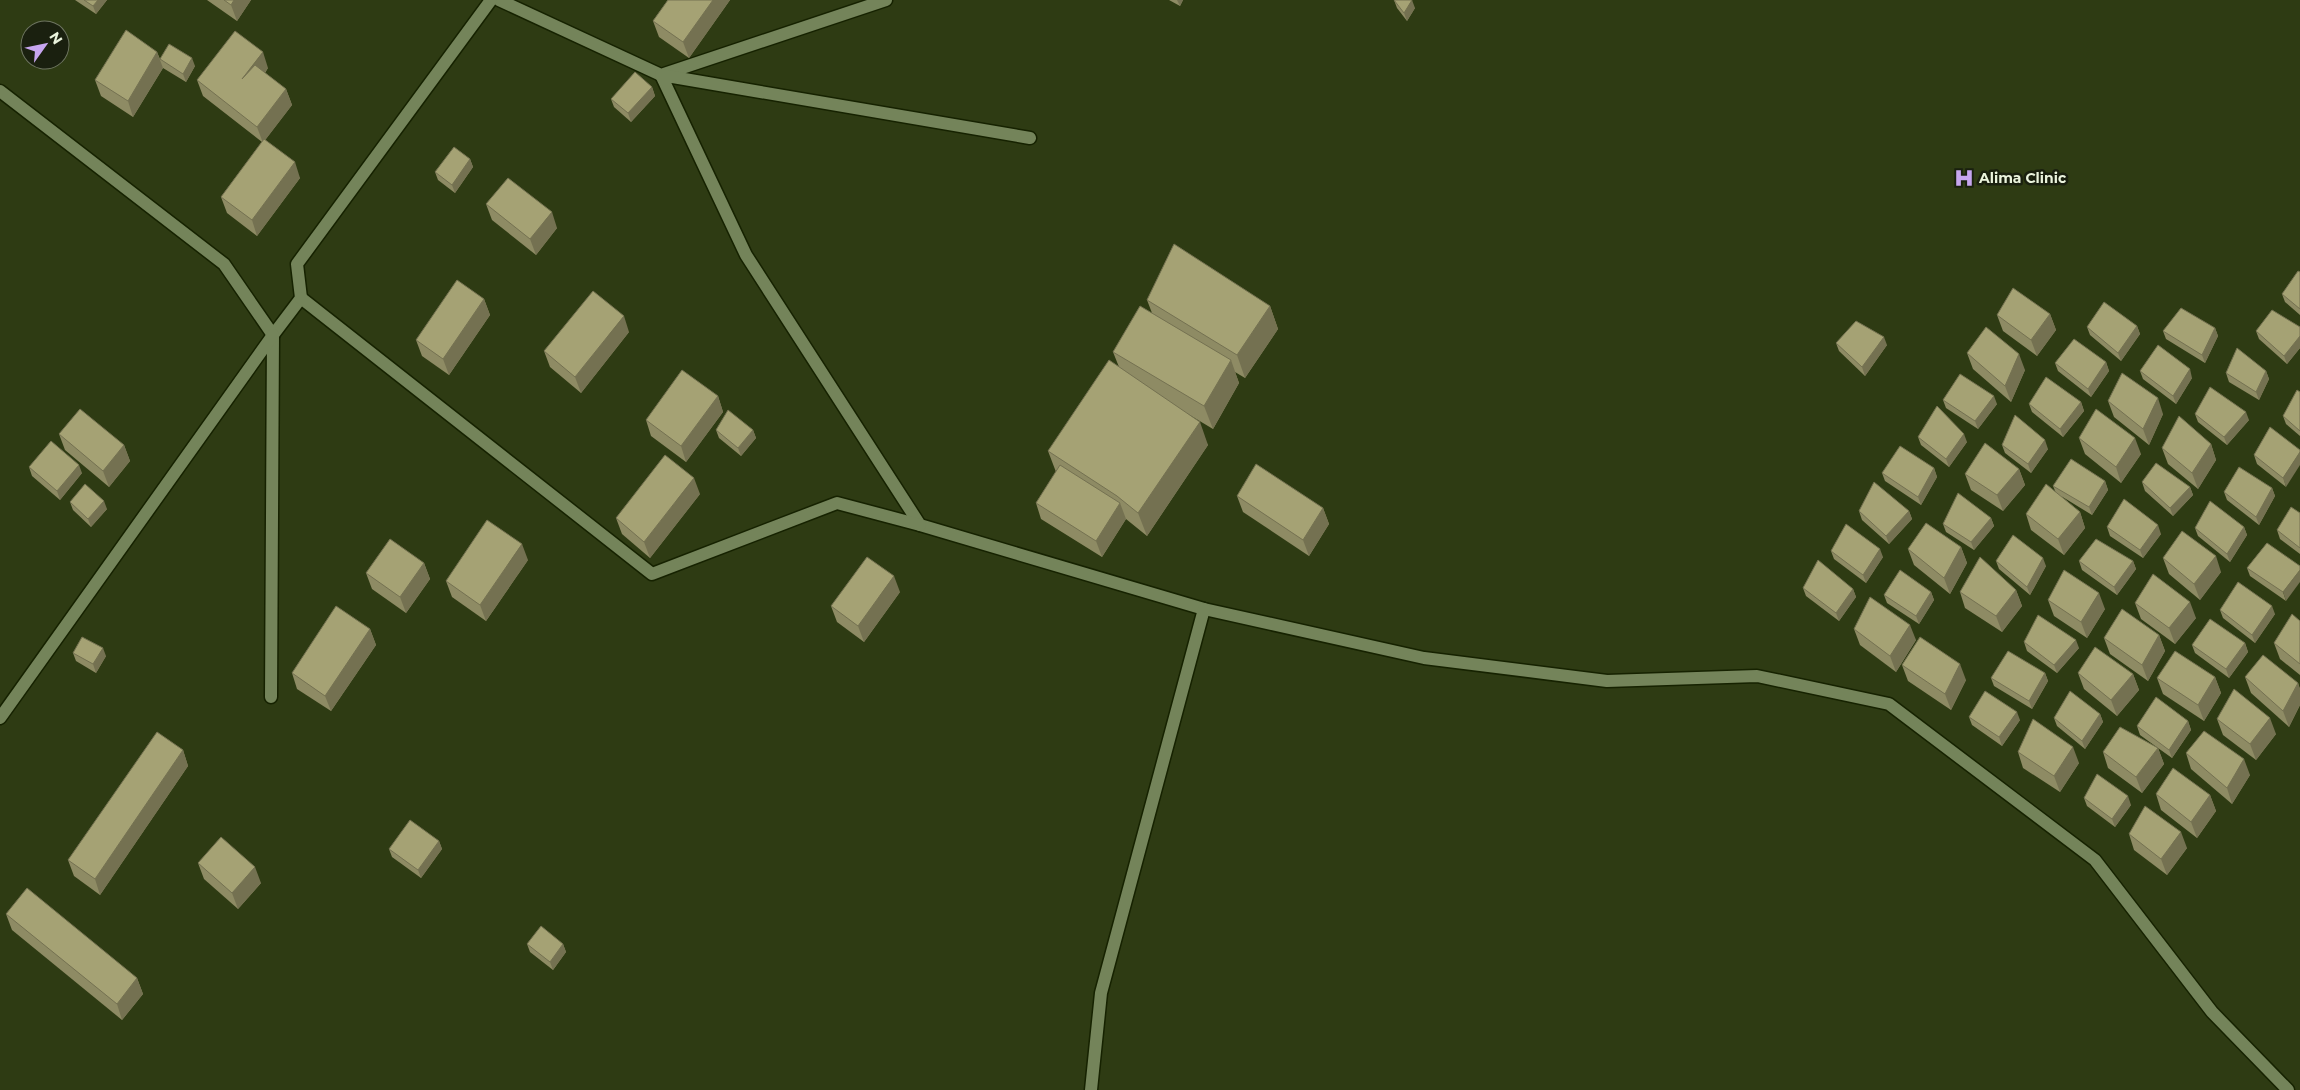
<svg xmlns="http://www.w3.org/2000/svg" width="2300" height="1090" viewBox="0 0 2300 1090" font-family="Montserrat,sans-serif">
  <rect width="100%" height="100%" fill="#2e3b13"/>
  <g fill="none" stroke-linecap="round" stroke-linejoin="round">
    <defs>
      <g id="minor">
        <polyline points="499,0 661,75 886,0"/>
        <polyline points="0,91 224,264 273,335 301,298 297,264 491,0"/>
        <polyline points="1030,138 661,75 746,255 920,525 1204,609 1424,658 1607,681 1757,676 1889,704 2095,860 2212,1012 2288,1090"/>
        <polyline points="301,298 652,574 837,503 920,525"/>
        <polyline points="271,697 273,335"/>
        <polyline points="0,718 273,335"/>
        <polyline points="1091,1090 1101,993 1204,609"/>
      </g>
    </defs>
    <use href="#minor" stroke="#162200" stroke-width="15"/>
    <use href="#minor" stroke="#74845a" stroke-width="12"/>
  </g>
  <g fill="#8e8b64">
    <polygon points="75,0 107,0 96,14"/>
    <polygon points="207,0 251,0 237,21"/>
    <polygon points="668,0 730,0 689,58 659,37 653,21"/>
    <polygon points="1169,0 1183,0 1180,6"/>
    <polygon points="1394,0 1415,8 1407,21 1397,8"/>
    <polygon points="157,52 160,59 195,66 186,82 163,68 133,117 101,96 95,80"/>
    <polygon points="268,68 265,73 286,89 292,105 265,140 300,178 257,236 227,213 221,197 262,142 203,96 197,80"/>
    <polygon points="652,87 655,96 631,122 614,107 611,99"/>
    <polygon points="470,159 473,167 455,193 438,180 435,172"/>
    <polygon points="486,204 557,228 536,255 492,220"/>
    <polygon points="2300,272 2300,315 2285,302 2282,294"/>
    <polygon points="484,299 490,315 449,375 422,356 416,340"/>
    <polygon points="1147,300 1270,306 1278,329 1245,378 1235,372 1239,383 1213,429 1188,414 1208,445 1147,536 1126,519 1102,557 1041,519 1036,503 1056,472 1048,451 1119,367 1113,352 1152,313"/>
    <polygon points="2050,314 2056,330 2037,356 2003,331 1997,315"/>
    <polygon points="2137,326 2140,334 2121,361 2090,335 2087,327"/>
    <polygon points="2300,327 2300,348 2287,364 2259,339 2256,331"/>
    <polygon points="2215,328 2218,336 2205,363 2166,339 2163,331"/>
    <polygon points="629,332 581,393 550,367 544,351"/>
    <polygon points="1836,343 1887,345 1865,376 1839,351"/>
    <polygon points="1967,353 2025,370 2011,402 1973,369"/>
    <polygon points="2106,362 2109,371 2091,397 2058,371 2055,363"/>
    <polygon points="2140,371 2192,378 2176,404 2143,379"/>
    <polygon points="2266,371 2269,379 2259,400 2229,382 2226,373"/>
    <polygon points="2300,392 2300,436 2286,424 2283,416"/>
    <polygon points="718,396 723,412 686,462 651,436 646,420"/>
    <polygon points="1943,400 1997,404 1978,429 1946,408"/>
    <polygon points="2108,401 2163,414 2149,445 2114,417"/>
    <polygon points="2081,402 2084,411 2063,437 2032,412 2029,404"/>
    <polygon points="2195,414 2249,420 2227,445 2198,422"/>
    <polygon points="2270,427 2286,487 2257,464 2254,455"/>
    <polygon points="716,430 753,430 756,438 741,456 719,438"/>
    <polygon points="59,434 124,445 130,461 109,487 65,450"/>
    <polygon points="1918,437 1967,442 1949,467 1921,445"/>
    <polygon points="2079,438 2141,454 2121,483 2085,454"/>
    <polygon points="2211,444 2216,460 2198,489 2168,464 2162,448"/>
    <polygon points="2002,445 2048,449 2031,473 2005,453"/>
    <polygon points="29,467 82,473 60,500 32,476"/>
    <polygon points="1934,468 1937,477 1921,505 1885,481 1882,473"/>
    <polygon points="2019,469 2025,485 2003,511 1971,490 1965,474"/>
    <polygon points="2105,481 2108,490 2092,515 2061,496 2080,512 2085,528 2064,555 2031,530 2026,514 2056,493 2053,486"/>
    <polygon points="2142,482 2190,487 2193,495 2173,516 2145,491"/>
    <polygon points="2272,488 2275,496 2259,525 2227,500 2224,492"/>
    <polygon points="700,494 650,558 622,534 616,518"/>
    <polygon points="1237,496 1323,508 1329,524 1309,556 1243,512"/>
    <polygon points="70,502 107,509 91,527 73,510"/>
    <polygon points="1859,511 1909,511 1912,519 1889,544 1862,520"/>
    <polygon points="2300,513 2300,554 2280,539 2277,530"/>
    <polygon points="1991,518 1994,526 1974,550 1946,532 1943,524"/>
    <polygon points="2107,527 2161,534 2143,558 2110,536"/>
    <polygon points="2244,527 2247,535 2230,562 2198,536 2195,528"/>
    <polygon points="2267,543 2286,601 2250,576 2247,568"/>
    <polygon points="1961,547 1967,563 1950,594 1914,565 1908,549"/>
    <polygon points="1831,551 1883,557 1866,583 1834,559"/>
    <polygon points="2163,558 2221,572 2200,600 2169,574"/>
    <polygon points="528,560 486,621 452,597 446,581"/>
    <polygon points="1996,561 2046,566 2030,595 1999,569"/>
    <polygon points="2079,561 2133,561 2136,569 2117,595 2082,570"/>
    <polygon points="424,563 430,579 406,613 372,589 366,573"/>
    <polygon points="1803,588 1853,589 1856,597 1839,621 1806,596"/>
    <polygon points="2016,590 2022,606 2002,632 1965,608 1960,592"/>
    <polygon points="900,592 864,642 837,622 831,606"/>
    <polygon points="1931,592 1934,600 1919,624 1887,603 1884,595"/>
    <polygon points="2048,600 2105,609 2087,638 2054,616"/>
    <polygon points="2135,603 2196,618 2175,644 2141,619"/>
    <polygon points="2220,610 2275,614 2255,643 2223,618"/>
    <polygon points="2300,621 2300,675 2280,659 2274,643"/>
    <polygon points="370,629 376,645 331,711 297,689 292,673"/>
    <polygon points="1854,629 1916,640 1896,672 1860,645"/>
    <polygon points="2159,635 2165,651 2148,681 2110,654 2104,638"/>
    <polygon points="2024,642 2079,648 2057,673 2027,651"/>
    <polygon points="2245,643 2248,652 2229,678 2195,653 2192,645"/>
    <polygon points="73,653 106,656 96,673 76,661"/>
    <polygon points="1902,665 1966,680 1951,710 1908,681"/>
    <polygon points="2045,673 2048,681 2032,709 1994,686 1991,678"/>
    <polygon points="2078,673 2133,674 2139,690 2117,716 2084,689"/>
    <polygon points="2215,677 2221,693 2204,721 2163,694 2157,678"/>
    <polygon points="2245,677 2298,683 2300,689 2300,705 2289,727 2251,693"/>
    <polygon points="2100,714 2103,722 2085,749 2057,726 2054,718"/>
    <polygon points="1969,717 2020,720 2002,746 1972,725"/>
    <polygon points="2217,719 2276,734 2256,760 2223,735"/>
    <polygon points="2188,721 2191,730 2172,758 2158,748 2164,764 2142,793 2108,768 2103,752 2158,748 2140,735 2137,726"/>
    <polygon points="183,750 188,766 100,895 74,876 68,860"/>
    <polygon points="2018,752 2079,763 2060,792 2023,768"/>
    <polygon points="2186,753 2250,775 2232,804 2191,769"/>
    <polygon points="2156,794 2210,795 2216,811 2197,838 2161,810"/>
    <polygon points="2084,798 2131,805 2115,827 2087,806"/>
    <polygon points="2129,834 2187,848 2167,875 2134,850"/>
    <polygon points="439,841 442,849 421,878 392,857 389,849"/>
    <polygon points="198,863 261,883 238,909 204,879"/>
    <polygon points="6,914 137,978 143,994 122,1020 12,930"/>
    <polygon points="527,944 563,944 566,952 553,970 530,952"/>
  </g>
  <g fill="#747151">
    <polygon points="98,0 107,0 96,14 93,6"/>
    <polygon points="234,0 251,0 237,21 231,5"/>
    <polygon points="713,0 730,0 689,58 683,42"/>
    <polygon points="1177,0 1183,0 1180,6"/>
    <polygon points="1412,0 1415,8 1407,21 1404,13"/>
    <polygon points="157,52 163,68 133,117 128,101"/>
    <polygon points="263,52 268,68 248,95 242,79"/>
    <polygon points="192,58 195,66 186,82 183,74"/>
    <polygon points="652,87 655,96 631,122 628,113"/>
    <polygon points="286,89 292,105 263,143 257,127"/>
    <polygon points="470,159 473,167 455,193 452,185"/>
    <polygon points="295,162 300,178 257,236 252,220"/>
    <polygon points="552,212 557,228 536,255 530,239"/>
    <polygon points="484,299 490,315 449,375 443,359"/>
    <polygon points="1270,306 1278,329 1245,378 1237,355"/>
    <polygon points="2050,314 2056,330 2037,356 2031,340"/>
    <polygon points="624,316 629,332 581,393 575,377"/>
    <polygon points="2137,326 2140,334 2121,361 2118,353"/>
    <polygon points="2215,328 2218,336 2205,363 2202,355"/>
    <polygon points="2300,336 2300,348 2287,364 2284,356"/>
    <polygon points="1884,337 1887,345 1865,376 1862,367"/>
    <polygon points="2019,354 2025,370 2011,402 2005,386"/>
    <polygon points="1231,360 1239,383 1213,429 1204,406"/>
    <polygon points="2106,362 2109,371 2091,397 2088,389"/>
    <polygon points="2190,369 2192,378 2176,404 2173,396"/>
    <polygon points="2266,371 2269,379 2259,400 2256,392"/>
    <polygon points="718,396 723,412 686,462 681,446"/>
    <polygon points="1994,396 1997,404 1978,429 1975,421"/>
    <polygon points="2158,398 2163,414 2149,445 2143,429"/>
    <polygon points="2081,402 2084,411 2063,437 2060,429"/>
    <polygon points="2246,412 2249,420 2227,445 2224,437"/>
    <polygon points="1200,422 1208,445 1147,536 1138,513"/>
    <polygon points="753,430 756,438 741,456 738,448"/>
    <polygon points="1964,434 1967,442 1949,467 1946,459"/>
    <polygon points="2135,438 2141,454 2121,483 2116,467"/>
    <polygon points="2045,440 2048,449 2031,473 2028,464"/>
    <polygon points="2211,444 2216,460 2198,489 2192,473"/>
    <polygon points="124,445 130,461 109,487 103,471"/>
    <polygon points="2300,452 2300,465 2286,487 2283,478"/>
    <polygon points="79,465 82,473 60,500 57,491"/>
    <polygon points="1934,468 1937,477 1921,505 1918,497"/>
    <polygon points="2019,469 2025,485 2003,511 1997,495"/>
    <polygon points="694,478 700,494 650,558 644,542"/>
    <polygon points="2105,481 2108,490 2092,515 2089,507"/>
    <polygon points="2190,487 2193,495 2173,516 2170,508"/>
    <polygon points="2272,488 2275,496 2259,525 2256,517"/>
    <polygon points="104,501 107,509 91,527 88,519"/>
    <polygon points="1120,503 1126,519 1102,557 1096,541"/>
    <polygon points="1323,508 1329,524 1309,556 1303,540"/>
    <polygon points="1909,511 1912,519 1889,544 1886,536"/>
    <polygon points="2080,512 2085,528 2064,555 2058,539"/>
    <polygon points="1991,518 1994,526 1974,550 1971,542"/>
    <polygon points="2158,525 2161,534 2143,558 2140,550"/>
    <polygon points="2244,527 2247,535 2230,562 2227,554"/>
    <polygon points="522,544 528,560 486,621 480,605"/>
    <polygon points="1961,547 1967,563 1950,594 1944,578"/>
    <polygon points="1880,549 1883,557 1866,583 1863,575"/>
    <polygon points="2216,556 2221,572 2200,600 2194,584"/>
    <polygon points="2043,558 2046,566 2030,595 2027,587"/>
    <polygon points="2133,561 2136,569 2117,595 2114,587"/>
    <polygon points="424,563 430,579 406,613 400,597"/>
    <polygon points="2300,570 2300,582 2286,601 2283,592"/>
    <polygon points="894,576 900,592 864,642 858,626"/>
    <polygon points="1853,589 1856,597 1839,621 1836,613"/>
    <polygon points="2016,590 2022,606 2002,632 1996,616"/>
    <polygon points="1931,592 1934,600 1919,624 1916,616"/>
    <polygon points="2099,593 2105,609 2087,638 2081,622"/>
    <polygon points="2190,602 2196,618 2175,644 2169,628"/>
    <polygon points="2272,606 2275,614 2255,643 2252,635"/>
    <polygon points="1910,625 1916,640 1896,672 1890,656"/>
    <polygon points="370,629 376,645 331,711 325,696"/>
    <polygon points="2159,635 2165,651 2148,681 2142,665"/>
    <polygon points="2076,640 2079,648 2057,673 2054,665"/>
    <polygon points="2245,643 2248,652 2229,678 2226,669"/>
    <polygon points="103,648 106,656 96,673 93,664"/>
    <polygon points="1960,664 1966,680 1951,710 1945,694"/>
    <polygon points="2045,673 2048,681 2032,709 2029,701"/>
    <polygon points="2133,674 2139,690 2117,716 2111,700"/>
    <polygon points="2215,677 2221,693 2204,721 2198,705"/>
    <polygon points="2298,683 2300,689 2300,705 2289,727 2283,711"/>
    <polygon points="2017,712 2020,720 2002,746 1999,737"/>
    <polygon points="2100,714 2103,722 2085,749 2082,741"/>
    <polygon points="2270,718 2276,734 2256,760 2250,744"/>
    <polygon points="2188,721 2191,730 2172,758 2169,750"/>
    <polygon points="2073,747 2079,763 2060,792 2054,776"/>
    <polygon points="2158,748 2164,764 2142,793 2136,777"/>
    <polygon points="183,750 188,766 100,895 95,879"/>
    <polygon points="2244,759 2250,775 2232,804 2227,788"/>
    <polygon points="2210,795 2216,811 2197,838 2191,822"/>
    <polygon points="2128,796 2131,805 2115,827 2112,819"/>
    <polygon points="2181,832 2187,848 2167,875 2161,859"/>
    <polygon points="439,841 442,849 421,878 418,870"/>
    <polygon points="255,867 261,883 238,909 232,893"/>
    <polygon points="563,944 566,952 553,970 550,962"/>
    <polygon points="137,978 143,994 122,1020 117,1004"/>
  </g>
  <g fill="#a5a274" stroke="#747151">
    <polygon points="84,0 98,0 93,6"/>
    <polygon points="224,0 234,0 231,5"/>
    <polygon points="668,0 713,0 683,42 653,21"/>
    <polygon points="1394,0 1412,0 1404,13"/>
    <polygon points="126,30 157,52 128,101 95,80"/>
    <polygon points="235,31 263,52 242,79 255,65 286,89 257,127 197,80"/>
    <polygon points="169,44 192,58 183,74 160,59"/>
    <polygon points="635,72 652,87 628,113 611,99"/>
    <polygon points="264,139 295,162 252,220 221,197"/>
    <polygon points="454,147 470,159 452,185 435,172"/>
    <polygon points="508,178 552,212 530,239 486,204"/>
    <polygon points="1174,244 1270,306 1237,355 1147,300"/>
    <polygon points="2298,271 2300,272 2300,309 2282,294"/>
    <polygon points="457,280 484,299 443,359 416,340"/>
    <polygon points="2013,288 2050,314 2031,340 1997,315"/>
    <polygon points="593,291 624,316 575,377 544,351"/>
    <polygon points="2104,302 2137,326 2118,353 2087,327"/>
    <polygon points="1140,306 1231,360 1204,406 1113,352"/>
    <polygon points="2181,308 2215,328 2202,355 2163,331"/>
    <polygon points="2272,310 2300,327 2300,336 2284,356 2256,331"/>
    <polygon points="1856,321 1884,337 1862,367 1836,343"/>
    <polygon points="1986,327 2019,354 2005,386 1967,353"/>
    <polygon points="2074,339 2106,362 2088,389 2055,363"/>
    <polygon points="2158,345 2190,369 2173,396 2140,371"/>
    <polygon points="2237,348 2266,371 2256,392 2226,373"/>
    <polygon points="1109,360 1200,422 1138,513 1117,496 1048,451"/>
    <polygon points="682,370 718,396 681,446 646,420"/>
    <polygon points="2122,373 2158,398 2143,429 2108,401"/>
    <polygon points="1960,374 1994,396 1975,421 1943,400"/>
    <polygon points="2046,377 2081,402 2060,429 2029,404"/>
    <polygon points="2210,387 2246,412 2224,437 2195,414"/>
    <polygon points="2297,390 2300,392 2300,431 2283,416"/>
    <polygon points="1937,406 1964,434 1946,459 1918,437"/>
    <polygon points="80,409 124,445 103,471 59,434"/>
    <polygon points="2096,409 2135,438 2116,467 2079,438"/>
    <polygon points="728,410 753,430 738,448 716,430"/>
    <polygon points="2015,415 2045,440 2028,464 2002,445"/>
    <polygon points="2179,416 2211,444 2192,473 2162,448"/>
    <polygon points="2270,427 2300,450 2300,452 2283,478 2254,455"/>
    <polygon points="51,441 79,465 57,491 29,467"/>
    <polygon points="1985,443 2019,469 1997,495 1965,474"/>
    <polygon points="1900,446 1934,468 1918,497 1882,473"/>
    <polygon points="665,455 694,478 644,542 616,518"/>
    <polygon points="2071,459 2105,481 2089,507 2053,486"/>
    <polygon points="2156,463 2190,487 2170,508 2142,482"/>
    <polygon points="1256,464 1323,508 1303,540 1237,496"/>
    <polygon points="1060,465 1120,503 1096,541 1036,503"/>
    <polygon points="2239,467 2272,488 2256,517 2224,492"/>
    <polygon points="1874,482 1909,511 1886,536 1859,511"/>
    <polygon points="85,484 104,501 88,519 70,502"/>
    <polygon points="2046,484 2080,512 2058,539 2026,514"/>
    <polygon points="1958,493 1991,518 1971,542 1943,524"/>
    <polygon points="2124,499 2158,525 2140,550 2107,527"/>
    <polygon points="2210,501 2244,527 2227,554 2195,528"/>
    <polygon points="2291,507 2300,513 2300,548 2277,530"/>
    <polygon points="487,520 522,544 480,605 446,581"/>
    <polygon points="1926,523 1961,547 1944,578 1908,549"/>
    <polygon points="1846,524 1880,549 1863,575 1831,551"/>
    <polygon points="2182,531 2216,556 2194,584 2163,558"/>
    <polygon points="2013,535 2043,558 2027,587 1996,561"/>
    <polygon points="390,539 424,563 400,597 366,573"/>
    <polygon points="2096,539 2133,561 2114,587 2079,561"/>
    <polygon points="2267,543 2300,566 2300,570 2283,592 2247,568"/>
    <polygon points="867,557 894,576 858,626 831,606"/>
    <polygon points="1980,557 2016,590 1996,616 1960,592"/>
    <polygon points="1818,560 1853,589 1836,613 1803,588"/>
    <polygon points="1900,570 1931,592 1916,616 1884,595"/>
    <polygon points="2064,570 2099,593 2081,622 2048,600"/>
    <polygon points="2153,574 2190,602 2169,628 2135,603"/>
    <polygon points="2238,582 2272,606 2252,635 2220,610"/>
    <polygon points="1870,597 1910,625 1890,656 1854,629"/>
    <polygon points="336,606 370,629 325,696 292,673"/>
    <polygon points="2122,609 2159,635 2142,665 2104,638"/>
    <polygon points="2292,614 2300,621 2300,664 2274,643"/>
    <polygon points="2038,615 2076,640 2054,665 2024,642"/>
    <polygon points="2210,619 2245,643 2226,669 2192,645"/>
    <polygon points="82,637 103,648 93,664 73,653"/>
    <polygon points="1920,637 1960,664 1945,694 1902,665"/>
    <polygon points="2095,647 2133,674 2111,700 2078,673"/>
    <polygon points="2008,651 2045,673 2029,701 1991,678"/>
    <polygon points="2175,651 2215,677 2198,705 2157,678"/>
    <polygon points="2263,655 2298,683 2283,711 2245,677"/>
    <polygon points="2234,689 2270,718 2250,744 2217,719"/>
    <polygon points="1985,691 2017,712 1999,737 1969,717"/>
    <polygon points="2070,691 2100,714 2082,741 2054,718"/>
    <polygon points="2156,697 2188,721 2169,750 2137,726"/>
    <polygon points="2033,719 2073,747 2054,776 2018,752"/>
    <polygon points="2120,727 2158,748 2136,777 2103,752"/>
    <polygon points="2204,731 2244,759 2227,788 2186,753"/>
    <polygon points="157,732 183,750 95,879 68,860"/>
    <polygon points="2173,768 2210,795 2191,822 2156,794"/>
    <polygon points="2097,774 2128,796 2112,819 2084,798"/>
    <polygon points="2145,806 2181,832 2161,859 2129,834"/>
    <polygon points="410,820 439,841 418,870 389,849"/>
    <polygon points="221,837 255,867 232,893 198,863"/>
    <polygon points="27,888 137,978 117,1004 6,914"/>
    <polygon points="541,926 563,944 550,962 527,944"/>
  </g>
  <defs>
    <symbol id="hospital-bare" viewBox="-9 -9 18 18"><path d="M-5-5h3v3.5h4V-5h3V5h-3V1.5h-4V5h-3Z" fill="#c7a6ef" stroke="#1a200f" stroke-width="2.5" paint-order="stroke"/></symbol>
  </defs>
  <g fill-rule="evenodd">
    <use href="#hospital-bare" x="1950" y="164" width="28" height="28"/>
  </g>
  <g text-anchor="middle" stroke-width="5" stroke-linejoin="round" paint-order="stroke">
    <g font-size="14" font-weight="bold" fill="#ebf4dd" stroke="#1a200f" text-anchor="start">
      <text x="1979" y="183">Alima Clinic</text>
    </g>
  </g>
  <g transform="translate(45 45) rotate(57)"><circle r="24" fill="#1a200f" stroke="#6e7561"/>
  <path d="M0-4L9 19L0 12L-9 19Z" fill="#c7a6ef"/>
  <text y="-8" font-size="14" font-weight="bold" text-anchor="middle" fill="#ebf4dd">N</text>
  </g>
</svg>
